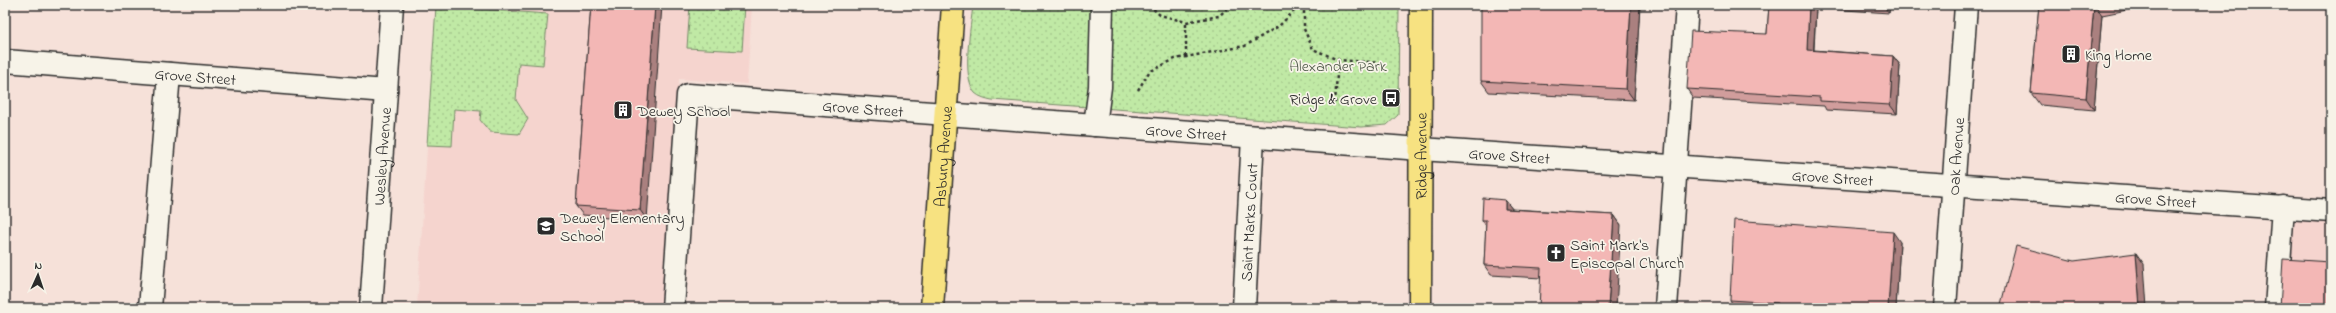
<svg xmlns="http://www.w3.org/2000/svg" width="2336" height="313" viewBox="0 0 2336 313" font-family="'Indie Flower',sans-serif">
  <defs>
    <pattern id="park-dots" width="8" height="8" patternUnits="userSpaceOnUse"><rect width="8" height="8" fill="#c0e9a5"/><path d="M2 2h.1M6 6h.1" fill="none" stroke="#a5c88e" stroke-width="1.8" stroke-linecap="round"/></pattern>
  </defs>
  <rect width="100%" height="100%" fill="#f6e1d9"/>
  <filter id="ink" filterUnits="userSpaceOnUse"><feTurbulence type="fractalNoise" baseFrequency=".025" numOctaves="2"/><feDisplacementMap in="SourceGraphic" scale="8" xChannelSelector="R" yChannelSelector="G"/><feConvolveMatrix kernelMatrix="1 2 1 2 8 2 1 2 1" color-interpolation-filters="sRGB"/></filter>
  <g filter="url(#ink)">
    <g fill="#f5d4ce">
      <polygon points="436,5 752,5 747,84 679,79 665,308 417,308"/>
      <polygon points="2279,203 2331,207 2331,308 2272,308"/>
    </g>
    <g fill="url(#park-dots)" stroke="#768a68">
      <polygon points="690,5 745,5 742,51 687,48"/>
      <path d="M973,5H1399L1398,115L1387,125L1361,127L992,100C987,99 979,97 975,93C961,78 971,26 973,5Z"/>
      <polygon points="436,6 548,14 543,65 519,63 516,100 528,119 519,134 490,132 480,120 481,111 454,109 452,146 427,145"/>
    </g>
    <g fill="none" stroke-linecap="round" stroke-linejoin="round">
      <defs>
        <g id="minor">
          <path id="s1" d="M5,61L386,91"/>
          <polyline points="1095,125 1100,87 1102,5"/>
          <polyline points="150,308 169,74"/>
          <path id="s2" d="M371,308L392,5"/>
          <path id="s3" d="M673,308L688,95L1421,149L2331,211"/>
          <path id="s4" d="M1244,308L1253,137"/>
          <polyline points="1666,308 1687,5"/>
          <path id="s5" d="M1945,308L1966,5"/>
          <polyline points="2276,308 2283,207"/>
        </g>
        <g id="major">
          <path id="s6" d="M932,308L953,5"/>
          <path id="s7" d="M1420,308L1421,5"/>
        </g>
      </defs>
      <use href="#minor" stroke="#2b2b2b" stroke-width="25"/>
      <use href="#major" stroke="#2b2b2b" stroke-width="25"/>
      <g stroke="#2b2b2b" stroke-width="2.5" stroke-dasharray="3 3" stroke-linecap="butt">
        <polyline points="1149,5 1160,15 1186,22 1219,16 1231,5"/>
        <polyline points="1304,5 1304,29 1313,49 1338,60 1384,63"/>
        <polyline points="1186,57 1186,22"/>
        <polyline points="1138,90 1149,72 1175,59 1245,46 1279,26 1300,5"/>
        <polyline points="1335,103 1338,60"/>
      </g>
      <use href="#minor" stroke="#f7f3e8" stroke-width="22"/>
      <use href="#major" stroke="#f7e281" stroke-width="22"/>
    </g>
    <g fill="#d19d9c" stroke="#2b2b2b">
      <polygon points="591,5 647,220 583,215 576,206"/>
      <polygon points="1640,5 1634,100 1489,92 1481,81"/>
      <polygon points="1769,5 1890,5 1889,13 1816,8 1814,50 1893,56 1900,65 1897,114 1826,110 1824,106 1693,98 1687,89 1767,34"/>
      <polygon points="2039,5 2152,5 2102,15 2094,110 2040,105 2031,93"/>
      <polygon points="1505,200 1512,209 1614,215 1621,225 1541,278 1491,275 1484,265 1486,226 1482,220"/>
      <polygon points="1900,242 1896,308 1735,308 1730,300"/>
    </g>
    <g fill="#aa807f" stroke="#2b2b2b">
      <polygon points="655,5 662,5 647,220 640,210"/>
      <polygon points="1631,5 1640,5 1634,100 1626,89"/>
      <polygon points="1809,5 1814,5 1816,8 1813,59 1807,50"/>
      <polygon points="1883,5 1890,5 1889,13"/>
      <polygon points="2094,5 2095,5 2102,15 2094,110 2086,98"/>
      <polygon points="1893,56 1900,65 1897,114 1890,105"/>
      <polygon points="1505,200 1513,210 1505,209"/>
      <polygon points="1614,215 1621,225 1616,308 1608,308"/>
      <polygon points="1893,232 1900,242 1896,308 1888,308"/>
      <polygon points="2136,253 2144,264 2147,308 2140,308"/>
    </g>
    <g fill="#f3b7b5" stroke="#2b2b2b">
      <polygon points="591,5 655,5 640,210 576,206"/>
      <polygon points="1481,5 1631,5 1626,89 1481,81"/>
      <polygon points="1769,5 1809,5 1807,50 1893,56 1890,105 1820,101 1820,97 1687,89 1691,31 1767,34"/>
      <polygon points="2039,5 2094,5 2086,98 2031,93"/>
      <polygon points="1483,198 1505,200 1505,209 1614,215 1608,308 1539,308 1541,268 1484,265 1486,220 1482,220"/>
      <polygon points="1734,220 1893,232 1888,308 1777,308 1778,303 1730,300"/>
      <polygon points="2016,246 2074,261 2136,253 2140,308 2000,308"/>
      <polygon points="2283,259 2331,262 2331,308 2280,308"/>
    </g>
  </g>
  <defs>
    <symbol id="building-square" viewBox="-11 -11 22 22"><rect x="-9" y="-9" width="18" height="18" rx="4" fill="#2b2b2b" stroke="#f7f3e8"/><path d="M-4-6H4V6H1V3H-1V6H-4ZM-2.5-4.3h1.7v1.8h-1.7ZM.8-4.3h1.7v1.8H.8ZM-2.5-1h1.7V.8h-1.7ZM.8-1h1.7V.8H.8Z" fill="#fff"/></symbol>
    <symbol id="bus-square" viewBox="-11 -11 22 22"><rect x="-9" y="-9" width="18" height="18" rx="4" fill="#2b2b2b" stroke="#f7f3e8"/><path d="M-5-6H5V4H4V6H2V4H-2V6H-4V4H-5ZM-3.5-4V0h7V-4ZM-3.5 1.2v1.5H-2V1.2ZM2 1.2v1.5H3.5V1.2Z" fill="#fff"/></symbol>
    <symbol id="school-square" viewBox="-11 -11 22 22"><rect x="-9" y="-9" width="18" height="18" rx="4" fill="#2b2b2b" stroke="#f7f3e8"/><path d="M0-5L7-2L0 1L-7-2ZM-4 1L0 2.5L4 1V4Q0 6-4 4Z" fill="#fff"/></symbol>
    <symbol id="church-square" viewBox="-11 -11 22 22"><rect x="-9" y="-9" width="18" height="18" rx="4" fill="#2b2b2b" stroke="#f7f3e8"/><path d="M-1.2-6h2.4v3.5h3.3v2.4h-3.3V6h-2.4V-.1h-3.3v-2.4h3.3Z" fill="#fff"/></symbol>
  </defs>
  <g fill-rule="evenodd">
    <use href="#building-square" x="2060" y="43" width="22" height="22"/>
    <use href="#bus-square" x="1380" y="87" width="22" height="22"/>
    <use href="#building-square" x="612" y="99" width="22" height="22"/>
    <use href="#school-square" x="535" y="215" width="22" height="22"/>
    <use href="#church-square" x="1545" y="242" width="22" height="22"/>
  </g>
  <g text-anchor="middle" stroke-width="3.5" stroke-linejoin="round" paint-order="stroke">
    <g font-size="16" fill="#2b2b2b" stroke="#f7f3e8" text-anchor="start">
      <text x="2085" y="60">King Home</text>
      <text x="1377" y="104" text-anchor="end">Ridge &amp; Grove</text>
      <text x="637" y="116">Dewey School</text>
      <text x="560" y="223">Dewey Elementary<tspan x="560" dy="18">School</tspan></text>
      <text x="1570" y="250">Saint Mark's<tspan x="1570" dy="18">Episcopal Church</tspan></text>
    </g>
    <g font-size="16" fill="#505a4a" stroke="#f7f3e8">
      <text x="1338" y="71">Alexander Park</text>
    </g>
    <g font-size="16" fill="#2b2b2b" stroke="#f7f3e8">
      <text dy="6" stroke="none"><textPath href="#s1" startOffset="191">Grove Street</textPath></text>
      <text dy="6" stroke="none"><textPath href="#s3" startOffset="389">Grove Street</textPath></text>
      <text dy="6" stroke="none"><textPath href="#s3" startOffset="713">Grove Street</textPath></text>
      <text dy="6" stroke="none"><textPath href="#s3" startOffset="1037">Grove Street</textPath></text>
      <text dy="6" stroke="none"><textPath href="#s2" startOffset="152">Wesley Avenue</textPath></text>
      <text dy="6" stroke="none"><textPath href="#s6" startOffset="152">Asbury Avenue</textPath></text>
      <text dy="6" stroke="none"><textPath href="#s5" startOffset="152">Oak Avenue</textPath></text>
      <text dy="6" stroke="none"><textPath href="#s7" startOffset="152">Ridge Avenue</textPath></text>
      <text dy="6" stroke="none"><textPath href="#s3" startOffset="1361">Grove Street</textPath></text>
      <text dy="6" stroke="none"><textPath href="#s3" startOffset="1685">Grove Street</textPath></text>
      <text dy="6" stroke="none"><textPath href="#s4" startOffset="86">Saint Marks Court</textPath></text>
    </g>
  </g>
  <rect width="2336" height="313" fill="none" stroke="#f7f3e8" stroke-width="20"/>
  <rect x="10" y="10" width="2316" height="293" fill="none" stroke="#2b2b2b" stroke-width="1.5" filter="url(#ink)"/>
  <g transform="translate(38 275) rotate(3)" stroke="#f7f3e8" stroke-width="3" paint-order="stroke">
  <path d="M0-3L7 15L0 10L-7 15Z" fill="#2b2b2b"/>
  <text y="-6" font-size="11" font-weight="bold" text-anchor="middle" fill="#2b2b2b">N</text>
  </g>
</svg>
